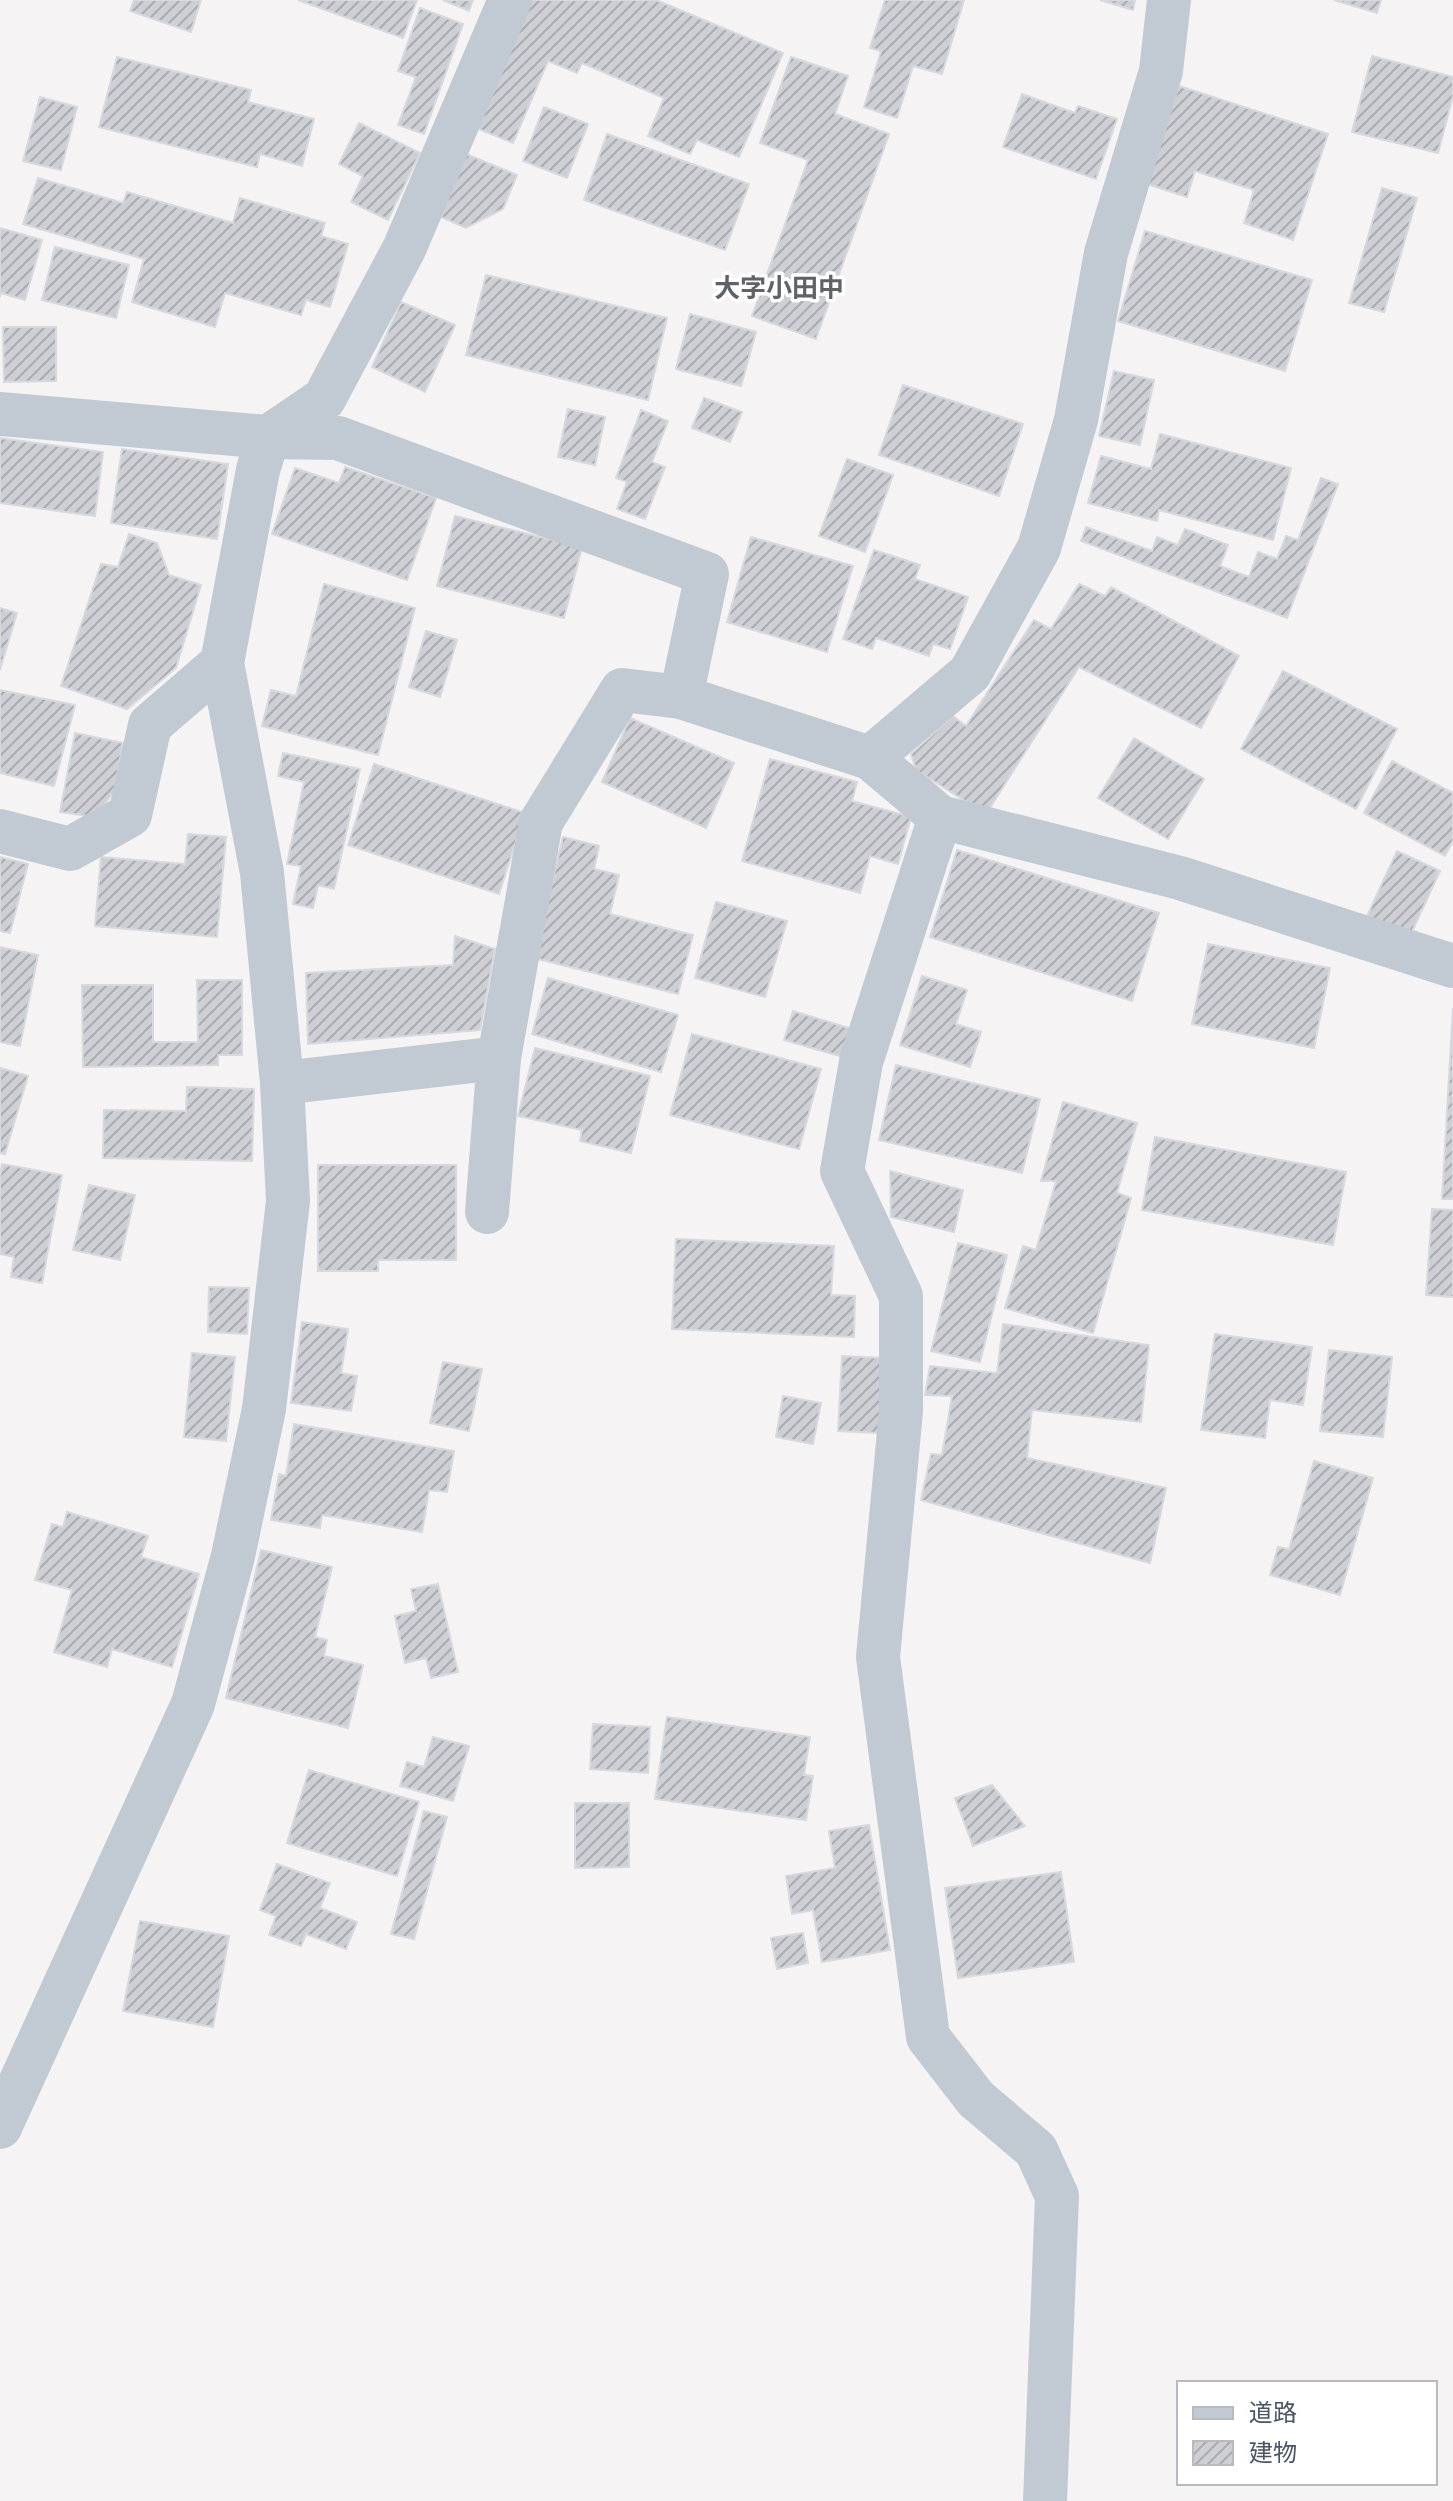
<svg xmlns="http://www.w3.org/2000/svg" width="1453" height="2501" viewBox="0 0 1453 2501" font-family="Mulish,'Noto Sans JP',sans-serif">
  <defs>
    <pattern id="building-hatch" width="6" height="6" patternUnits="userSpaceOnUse" patternTransform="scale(2)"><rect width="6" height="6" fill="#cdcfd5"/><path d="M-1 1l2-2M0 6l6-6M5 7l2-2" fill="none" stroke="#a8abb0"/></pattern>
  </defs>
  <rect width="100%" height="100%" fill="#f5f3f3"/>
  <g fill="url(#building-hatch)" stroke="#d7d9de" stroke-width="2">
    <polygon points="134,0 201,0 191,32 130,11"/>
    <polygon points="298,0 417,0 403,38"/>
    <polygon points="443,0 473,0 469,11"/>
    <polygon points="524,0 656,0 783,53 739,157 697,140 690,154 648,136 664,98 582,63 577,73 548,61 513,143 471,126"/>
    <polygon points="885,0 964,0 942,74 913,66 897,118 864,107 881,51 870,48"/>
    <polygon points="1100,0 1135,0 1133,10"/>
    <polygon points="1334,0 1381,0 1377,13"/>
    <polygon points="420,8 463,24 424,134 398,125 416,77 398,71"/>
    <polygon points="1372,56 1453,77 1453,96 1438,153 1352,132"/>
    <polygon points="117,57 251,90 248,102 314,119 302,166 260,154 257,167 99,127"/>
    <polygon points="791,57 848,76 835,114 889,134 816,339 752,316 808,160 760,143"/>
    <polygon points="1179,86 1328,134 1293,240 1244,223 1254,190 1195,171 1187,197 1147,184"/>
    <polygon points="1022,94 1075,113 1078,106 1117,119 1096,179 1003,147"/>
    <polygon points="40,97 77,107 61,170 23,161"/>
    <polygon points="544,107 588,124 567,178 523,161"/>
    <polygon points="359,123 420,153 388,220 351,202 363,176 339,164"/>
    <polygon points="607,134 749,184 725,250 584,200"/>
    <polygon points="466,154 517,175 503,209 466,228 441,217"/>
    <polygon points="38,178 123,203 127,192 233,223 240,198 325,223 321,236 348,244 330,307 306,300 301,315 225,293 215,327 132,302 144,259 23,224"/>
    <polygon points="1382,188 1417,198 1384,312 1349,303"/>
    <polygon points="0,228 42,240 25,300 1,293 0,297"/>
    <polygon points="1145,231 1312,280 1285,371 1118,321"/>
    <polygon points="55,247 129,265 116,318 42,300"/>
    <polygon points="486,275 667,318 648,400 466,355"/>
    <polygon points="401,302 455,325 425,392 372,367"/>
    <polygon points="690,314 756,332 741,386 676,369"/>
    <polygon points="3,327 56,327 56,381 4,382"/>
    <polygon points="1114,371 1154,380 1140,445 1099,436"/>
    <polygon points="903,385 1023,424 999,496 879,455"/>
    <polygon points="704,398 742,412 730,442 692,428"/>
    <polygon points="568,409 605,417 595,465 558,457"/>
    <polygon points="641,410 668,421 652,462 665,467 645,519 617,509 627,482 616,478"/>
    <polygon points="1160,434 1291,468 1273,540 1159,510 1157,521 1088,503 1101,456 1151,469"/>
    <polygon points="0,438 103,452 95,516 0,503"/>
    <polygon points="122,449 228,464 217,539 111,523"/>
    <polygon points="847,459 893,475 865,552 819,536"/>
    <polygon points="345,467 436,498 407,580 272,534 295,468 339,483"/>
    <polygon points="1321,478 1338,484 1287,618 1081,541 1086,527 1152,551 1157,537 1178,545 1185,529 1228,545 1220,566 1249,577 1258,552 1277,559 1286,536 1298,540"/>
    <polygon points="455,516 582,547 564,618 437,586"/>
    <polygon points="129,534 157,543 169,575 201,585 176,668 127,709 61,686 101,564 118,567"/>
    <polygon points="751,537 853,566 827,652 727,622"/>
    <polygon points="874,550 920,565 915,579 968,597 950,649 933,644 929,656 876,638 872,649 843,639"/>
    <polygon points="324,584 415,608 378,755 262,726 271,690 296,696"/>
    <polygon points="1079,584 1105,596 1111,587 1239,656 1201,728 1079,667 986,814 916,770 911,754 953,716 966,726 1034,620 1051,629"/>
    <polygon points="0,608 17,613 0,670"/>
    <polygon points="426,631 457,640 440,697 409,687"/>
    <polygon points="1283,671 1397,729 1356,809 1241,749"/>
    <polygon points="0,690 75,705 54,786 0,773"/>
    <polygon points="630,718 734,763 706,828 602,782"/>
    <polygon points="75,733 123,743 114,792 94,817 60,812"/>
    <polygon points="1134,738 1204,779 1168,839 1098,798"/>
    <polygon points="283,753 360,769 334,889 318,885 313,908 293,904 301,866 287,864 304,782 278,776"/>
    <polygon points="770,759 857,782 852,801 911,817 898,864 870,856 860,893 742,861"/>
    <polygon points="1392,761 1453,793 1453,841 1445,856 1364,813"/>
    <polygon points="374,764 525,813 499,894 348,845"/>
    <polygon points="188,834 226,837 217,937 95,926 101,857 185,864"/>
    <polygon points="563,837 599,846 594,869 619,875 610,914 693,935 678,994 534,958"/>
    <polygon points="957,850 1159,913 1132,1001 930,937"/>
    <polygon points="1397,851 1440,871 1410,936 1367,916"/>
    <polygon points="0,857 28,864 10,933 0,931"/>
    <polygon points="716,902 787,921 765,997 695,978"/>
    <polygon points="455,936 495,949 480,1030 308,1044 306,973 453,965"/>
    <polygon points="1208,944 1330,968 1314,1048 1192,1024"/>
    <polygon points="0,947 38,955 20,1046 0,1042"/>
    <polygon points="922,976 967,990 956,1024 981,1032 970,1067 900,1045"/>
    <polygon points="548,978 678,1015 661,1072 532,1034"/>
    <polygon points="197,980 242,980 242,1055 218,1055 218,1065 83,1067 82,985 153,985 153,1042 198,1042"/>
    <polygon points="1453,1008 1453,1199 1442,1199"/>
    <polygon points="793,1011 852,1029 843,1057 784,1040"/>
    <polygon points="692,1034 821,1069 799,1149 670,1115"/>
    <polygon points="535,1048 650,1076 631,1153 580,1141 582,1130 518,1116"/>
    <polygon points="896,1065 1040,1099 1022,1173 879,1140"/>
    <polygon points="0,1068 28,1076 5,1154 0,1153"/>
    <polygon points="187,1087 254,1089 252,1161 103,1158 104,1110 186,1111"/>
    <polygon points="1063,1102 1137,1123 1117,1193 1131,1198 1093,1333 1005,1308 1023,1246 1036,1250 1056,1181 1041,1181"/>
    <polygon points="1155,1137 1346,1172 1333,1245 1142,1210"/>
    <polygon points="2,1164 62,1175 42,1283 11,1277 14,1257 0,1254 0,1176"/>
    <polygon points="318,1165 456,1165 456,1260 378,1260 378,1271 318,1271"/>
    <polygon points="890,1171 963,1190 954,1232 891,1217"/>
    <polygon points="89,1185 135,1195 120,1260 73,1250"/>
    <polygon points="1432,1209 1453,1210 1453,1297 1426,1295"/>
    <polygon points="676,1239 834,1246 831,1295 855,1296 854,1337 672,1329"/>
    <polygon points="958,1243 1007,1255 980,1362 931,1351"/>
    <polygon points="209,1287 249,1288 247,1334 208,1332"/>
    <polygon points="302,1322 348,1329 341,1373 357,1376 351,1411 291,1403"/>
    <polygon points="1003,1324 1149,1345 1141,1422 1032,1410 1027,1458 1166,1488 1150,1563 921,1500 931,1454 942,1455 952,1396 925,1395 930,1366 997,1373"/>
    <polygon points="1215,1334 1312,1347 1303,1405 1270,1400 1265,1438 1201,1430"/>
    <polygon points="1329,1350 1392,1357 1383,1437 1320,1431"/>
    <polygon points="192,1353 235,1357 226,1441 184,1437"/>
    <polygon points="842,1356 883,1358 879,1433 838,1431"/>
    <polygon points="443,1362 482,1369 469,1431 430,1423"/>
    <polygon points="783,1396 821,1403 813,1444 776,1437"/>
    <polygon points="294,1424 454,1451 447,1492 429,1490 422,1532 322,1515 320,1528 271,1520 279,1474 286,1476"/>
    <polygon points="1314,1461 1373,1478 1340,1595 1270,1575 1278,1547 1289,1549"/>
    <polygon points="67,1512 148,1536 141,1557 199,1574 172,1667 112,1649 107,1667 54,1652 72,1590 35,1580 52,1524 63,1527"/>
    <polygon points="261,1550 332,1567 315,1637 327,1640 324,1656 363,1665 348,1728 226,1698"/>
    <polygon points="438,1584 458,1672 431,1678 426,1658 405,1663 395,1616 416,1611 411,1589"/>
    <polygon points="667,1717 810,1737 804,1775 813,1776 806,1820 655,1799"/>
    <polygon points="593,1724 650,1727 648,1773 590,1769"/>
    <polygon points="433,1737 469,1746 453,1801 400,1786 407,1762 424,1767"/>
    <polygon points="309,1770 419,1802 397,1876 287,1843"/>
    <polygon points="992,1785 1025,1826 973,1846 955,1798"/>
    <polygon points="575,1803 629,1803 629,1867 575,1868"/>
    <polygon points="424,1811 447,1817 414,1939 391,1934"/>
    <polygon points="869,1825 890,1950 822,1962 813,1910 792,1914 786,1876 835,1868 829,1831"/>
    <polygon points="277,1864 330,1883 320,1908 357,1922 346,1949 306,1934 301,1946 269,1935 276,1916 260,1910"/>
    <polygon points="1061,1872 1074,1962 958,1978 945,1888"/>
    <polygon points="140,1921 229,1936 213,2027 123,2011"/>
    <polygon points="803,1933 808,1963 777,1969 771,1938"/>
  </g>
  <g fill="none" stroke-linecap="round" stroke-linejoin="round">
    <g stroke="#c1cad2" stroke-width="44">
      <polyline points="0,414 268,437 338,438 707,574 681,697"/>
      <polyline points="870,758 970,673 1039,548 1076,420 1106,253 1161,71 1169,0"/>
      <polyline points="0,831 70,849 130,815 150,725 222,663"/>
      <polyline points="282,1083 499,1058"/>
      <polyline points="487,1212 499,1058 541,822 622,690 681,697 870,758 940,817"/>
      <polyline points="0,2127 193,1704 233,1556 264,1409 288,1201 282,1083 262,873 222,663 258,470 268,437 324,399 404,249 510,0"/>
      <polyline points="1045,2501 1057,2196 1036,2150 976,2099 928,2037 878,1657 901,1411 901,1296 842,1171 861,1062 940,817 1180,878 1453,966"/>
    </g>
  </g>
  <g text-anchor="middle" stroke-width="7" stroke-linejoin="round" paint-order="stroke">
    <g font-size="26" font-weight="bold" fill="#5f6368" stroke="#fff">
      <text x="779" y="297">大字小田中</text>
    </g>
  </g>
  <rect x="1177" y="2381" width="260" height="104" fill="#ffffff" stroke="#b7bbc0" stroke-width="2"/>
  <rect x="1193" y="2407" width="40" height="12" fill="#c1cad2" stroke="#b7bbc0" stroke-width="2"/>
  <text x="1249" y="2421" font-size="24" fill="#4a5661">道路</text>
  <rect x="1193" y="2441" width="40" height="24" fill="url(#building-hatch)" stroke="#b7bbc0" stroke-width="2"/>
  <text x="1249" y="2461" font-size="24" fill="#4a5661">建物</text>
</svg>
